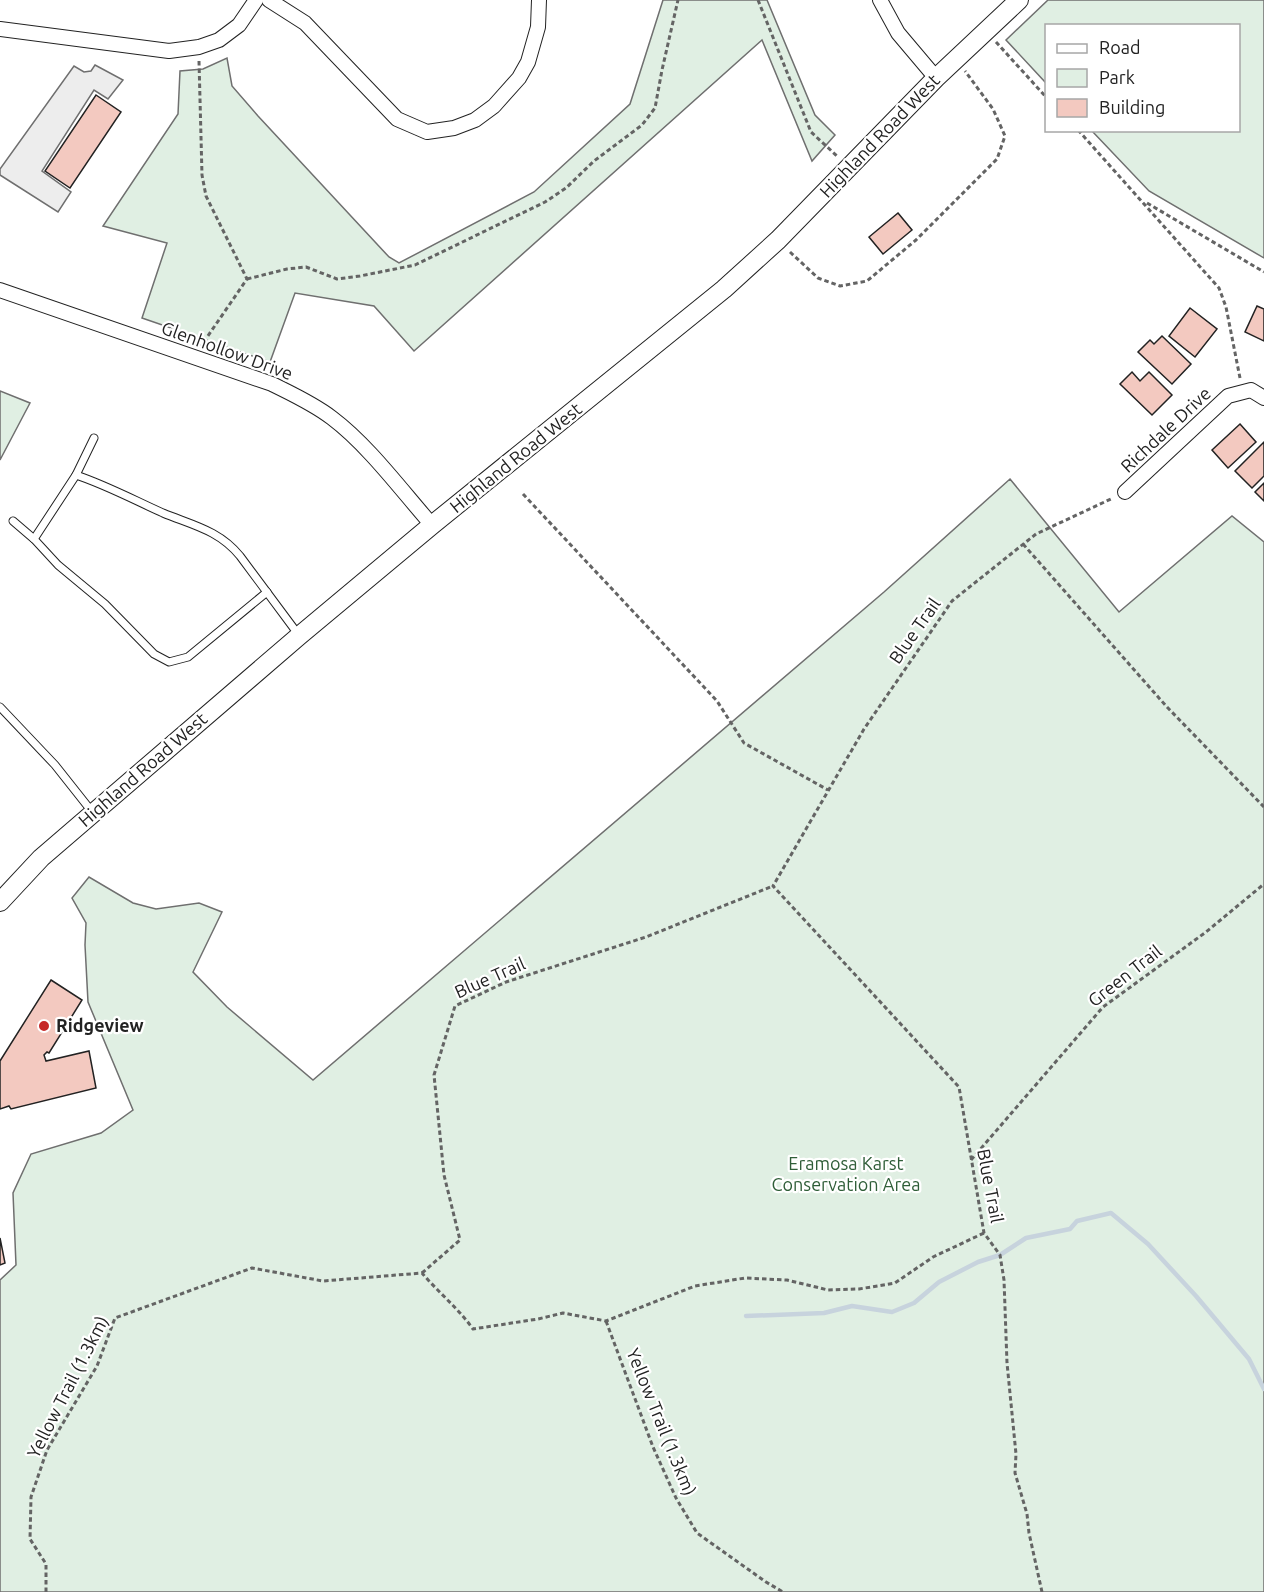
<svg xmlns="http://www.w3.org/2000/svg" width="1264" height="1592" viewBox="0 0 1264 1592" font-family="Ubuntu,sans-serif">
  <rect width="100%" height="100%" fill="#fff"/>
  <g fill="#e0efe3" stroke="#6f6f6f" stroke-width="1.5">
    <polygon points="663,0 767,0 815,115 835,135 812,161 762,40 414,351 374,306 295,293 270,362 142,318 167,243 103,226 178,114 180,71 203,69 227,58 232,86 258,116 389,257 399,263 534,192 630,104"/>
    <polygon points="1048,0 1264,0 1264,258 1149,191 1092,131 1238,130 1238,26 1046,26 1046,83 1006,40"/>
    <polygon points="0,391 30,403 0,460"/>
    <polygon points="1010,479 1119,612 1232,516 1264,542 1264,1592 0,1592 0,1280 16,1265 13,1193 31,1154 101,1133 133,1110 88,1002 85,945 86,923 72,898 89,877 133,903 156,909 199,903 222,912 193,972 227,1007 313,1080 884,592"/>
  </g>
  <polygon fill="#ededed" stroke="#6f6f6f" stroke-width="1.5" points="95,65 123,80 108,99 94,90 42,171 71,192 58,212 0,175 0,169 74,66 84,72 91,71"/>
  <g fill="none" stroke-linecap="round" stroke-linejoin="round">
    <polyline stroke="#c7d3dd" stroke-width="4.5" points="746,1316 824,1313 852,1306 892,1312 914,1303 939,1282 978,1262 1000,1255 1026,1238 1070,1229 1077,1221 1111,1213 1148,1244 1196,1296 1249,1359 1264,1389"/>
  </g>
  <g fill="#f3c9c0" stroke="#222" stroke-width="1.5">
    <polygon points="96,95 121,112 70,188 45,171"/>
    <polygon points="898,213 912,230 883,254 869,237"/>
    <polygon points="1257,306 1264,309 1264,341 1245,332"/>
    <polygon points="1190,308 1217,329 1195,357 1169,336"/>
    <polygon points="1162,336 1191,364 1172,384 1138,352 1150,340 1154,344"/>
    <polygon points="1132,372 1140,381 1149,372 1172,395 1152,415 1120,384"/>
    <polygon points="1240,424 1256,442 1228,468 1212,450"/>
    <polygon points="1264,442 1264,476 1252,488 1235,471"/>
    <polygon points="1264,483 1264,501 1255,492"/>
    <polygon points="51,980 82,1000 49,1053 47,1052 44,1055 46,1061 89,1051 96,1088 11,1109 9,1106 0,1109 0,1061"/>
    <polygon points="0,1238 5,1263 0,1265"/>
  </g>
  <g fill="none" stroke-linecap="round" stroke-linejoin="round">
    <defs>
      <g id="service">
        <path d="M76,475C106,485 134,500 163,513C192,525 219,530 240,556L298,634"/>
        <polyline points="13,521 34,539 58,565 105,604 154,654 169,662 188,657 267,592"/>
        <polyline points="34,539 76,475 94,438"/>
        <polyline points="0,707 55,765 93,813"/>
      </g>
      <g id="minor">
        <polyline points="269,0 305,23 397,119 427,132 454,128 475,120 494,106 519,78 528,62 538,27 539,0"/>
        <polyline points="880,0 898,33 936,78"/>
        <polyline points="0,29 169,51 199,47 219,40 239,25 256,0"/>
        <path d="M0,290L272,384C292,394 314,404 332,418C368,445 402,491 432,525"/>
        <polyline points="1125,492 1228,396 1251,390 1264,398"/>
      </g>
      <polyline id="tertiary" points="0,902 41,858 299,636 432,525 724,289 778,240 936,78 1019,0"/>
    </defs>
    <use href="#service" stroke="#222" stroke-width="9"/>
    <use href="#minor" stroke="#222" stroke-width="16"/>
    <use href="#tertiary" stroke="#222" stroke-width="20"/>
    <g stroke="#646464" stroke-width="3" stroke-dasharray="4.5 3" stroke-linecap="butt">
      <polyline points="758,0 811,132 837,156"/>
      <polyline points="996,42 1046,97"/>
      <polyline points="199,61 202,175 206,196 247,279 201,346"/>
      <polyline points="1078,130 1219,288 1226,307 1240,378"/>
      <polyline points="1147,203 1264,272"/>
      <polyline points="790,252 818,278 840,286 867,281 916,240 997,159 1005,136 993,109 965,71"/>
      <polyline points="247,279 287,269 306,267 337,279 360,276 415,265 545,202 566,188 594,161 642,125 655,108 662,70 678,0"/>
      <polyline points="523,494 717,701 744,743 828,790"/>
      <polyline points="1023,544 1167,707 1264,807"/>
      <polyline points="971,1160 1103,1007 1206,932 1264,884"/>
      <polyline points="422,1273 460,1240 444,1175 434,1075 455,1006 506,982 646,937 773,886"/>
      <polyline points="606,1321 653,1447 676,1498 697,1533 766,1582 783,1592"/>
      <path d="M46,1592V1564L30,1539L31,1497L47,1450L97,1366L115,1318L252,1268L323,1281L422,1273C438,1292 458,1308 473,1329L538,1319L563,1313L606,1321L695,1286L745,1278L787,1280L828,1290L859,1289L895,1283L933,1257L984,1233"/>
      <polyline points="1042,1592 1029,1533 1027,1514 1015,1473 1016,1454 1007,1363 1004,1280 1000,1255 984,1233 959,1087 773,886 864,729 952,601 1036,534 1113,498"/>
    </g>
    <use href="#service" stroke="#fff" stroke-width="7"/>
    <use href="#minor" stroke="#fff" stroke-width="14"/>
    <use href="#tertiary" stroke="#fff" stroke-width="18"/>
  </g>
  <circle fill="#c62828" stroke="#fff" stroke-width="2" cx="44" cy="1026" r="6"/>
  <g text-anchor="middle" stroke-width="4.5" stroke-linejoin="round" paint-order="stroke">
    <g font-size="18" fill="#222" stroke="#fff">
      <text transform="translate(880 136) rotate(-46)" y="6">Highland Road West</text>
      <text transform="translate(227 351) rotate(20)" y="6">Glenhollow Drive</text>
      <text transform="translate(1166 430) rotate(-43)" y="6">Richdale Drive</text>
      <text transform="translate(516 458) rotate(-39)" y="6">Highland Road West</text>
      <text transform="translate(915 631) rotate(-55)" y="6">Blue Trail</text>
      <text transform="translate(143 770) rotate(-41)" y="6">Highland Road West</text>
      <text transform="translate(1125 976) rotate(-38)" y="6">Green Trail</text>
      <text transform="translate(490 978) rotate(-24)" y="6">Blue Trail</text>
      <text transform="translate(990 1186) rotate(79)" y="6">Blue Trail</text>
      <text transform="translate(68 1387) rotate(-63)" y="6">Yellow Trail (1.3km)</text>
      <text transform="translate(661 1422) rotate(68)" y="6">Yellow Trail (1.3km)</text>
    </g>
    <g font-size="18" font-weight="bold" fill="#222" stroke="#fff" text-anchor="start">
      <text x="56" y="1032">Ridgeview</text>
    </g>
    <g font-size="18" fill="#2f5e38" stroke="#fff">
      <text x="846" y="1170">Eramosa Karst<tspan x="846" dy="21">Conservation Area</tspan></text>
    </g>
  </g>
  <rect x="1045" y="24" width="195" height="108" fill="#ffffff" stroke="#a7a7a7" stroke-width="1.5"/>
  <rect x="1057" y="44" width="30" height="9" fill="#ffffff" stroke="#a7a7a7" stroke-width="1.5"/>
  <text x="1099" y="54" font-size="18" fill="#222222">Road</text>
  <rect x="1057" y="69" width="30" height="18" fill="#e0efe3" stroke="#a7a7a7" stroke-width="1.5"/>
  <text x="1099" y="84" font-size="18" fill="#222222">Park</text>
  <rect x="1057" y="99" width="30" height="18" fill="#f3c9c0" stroke="#a7a7a7" stroke-width="1.5"/>
  <text x="1099" y="114" font-size="18" fill="#222222">Building</text>
</svg>
